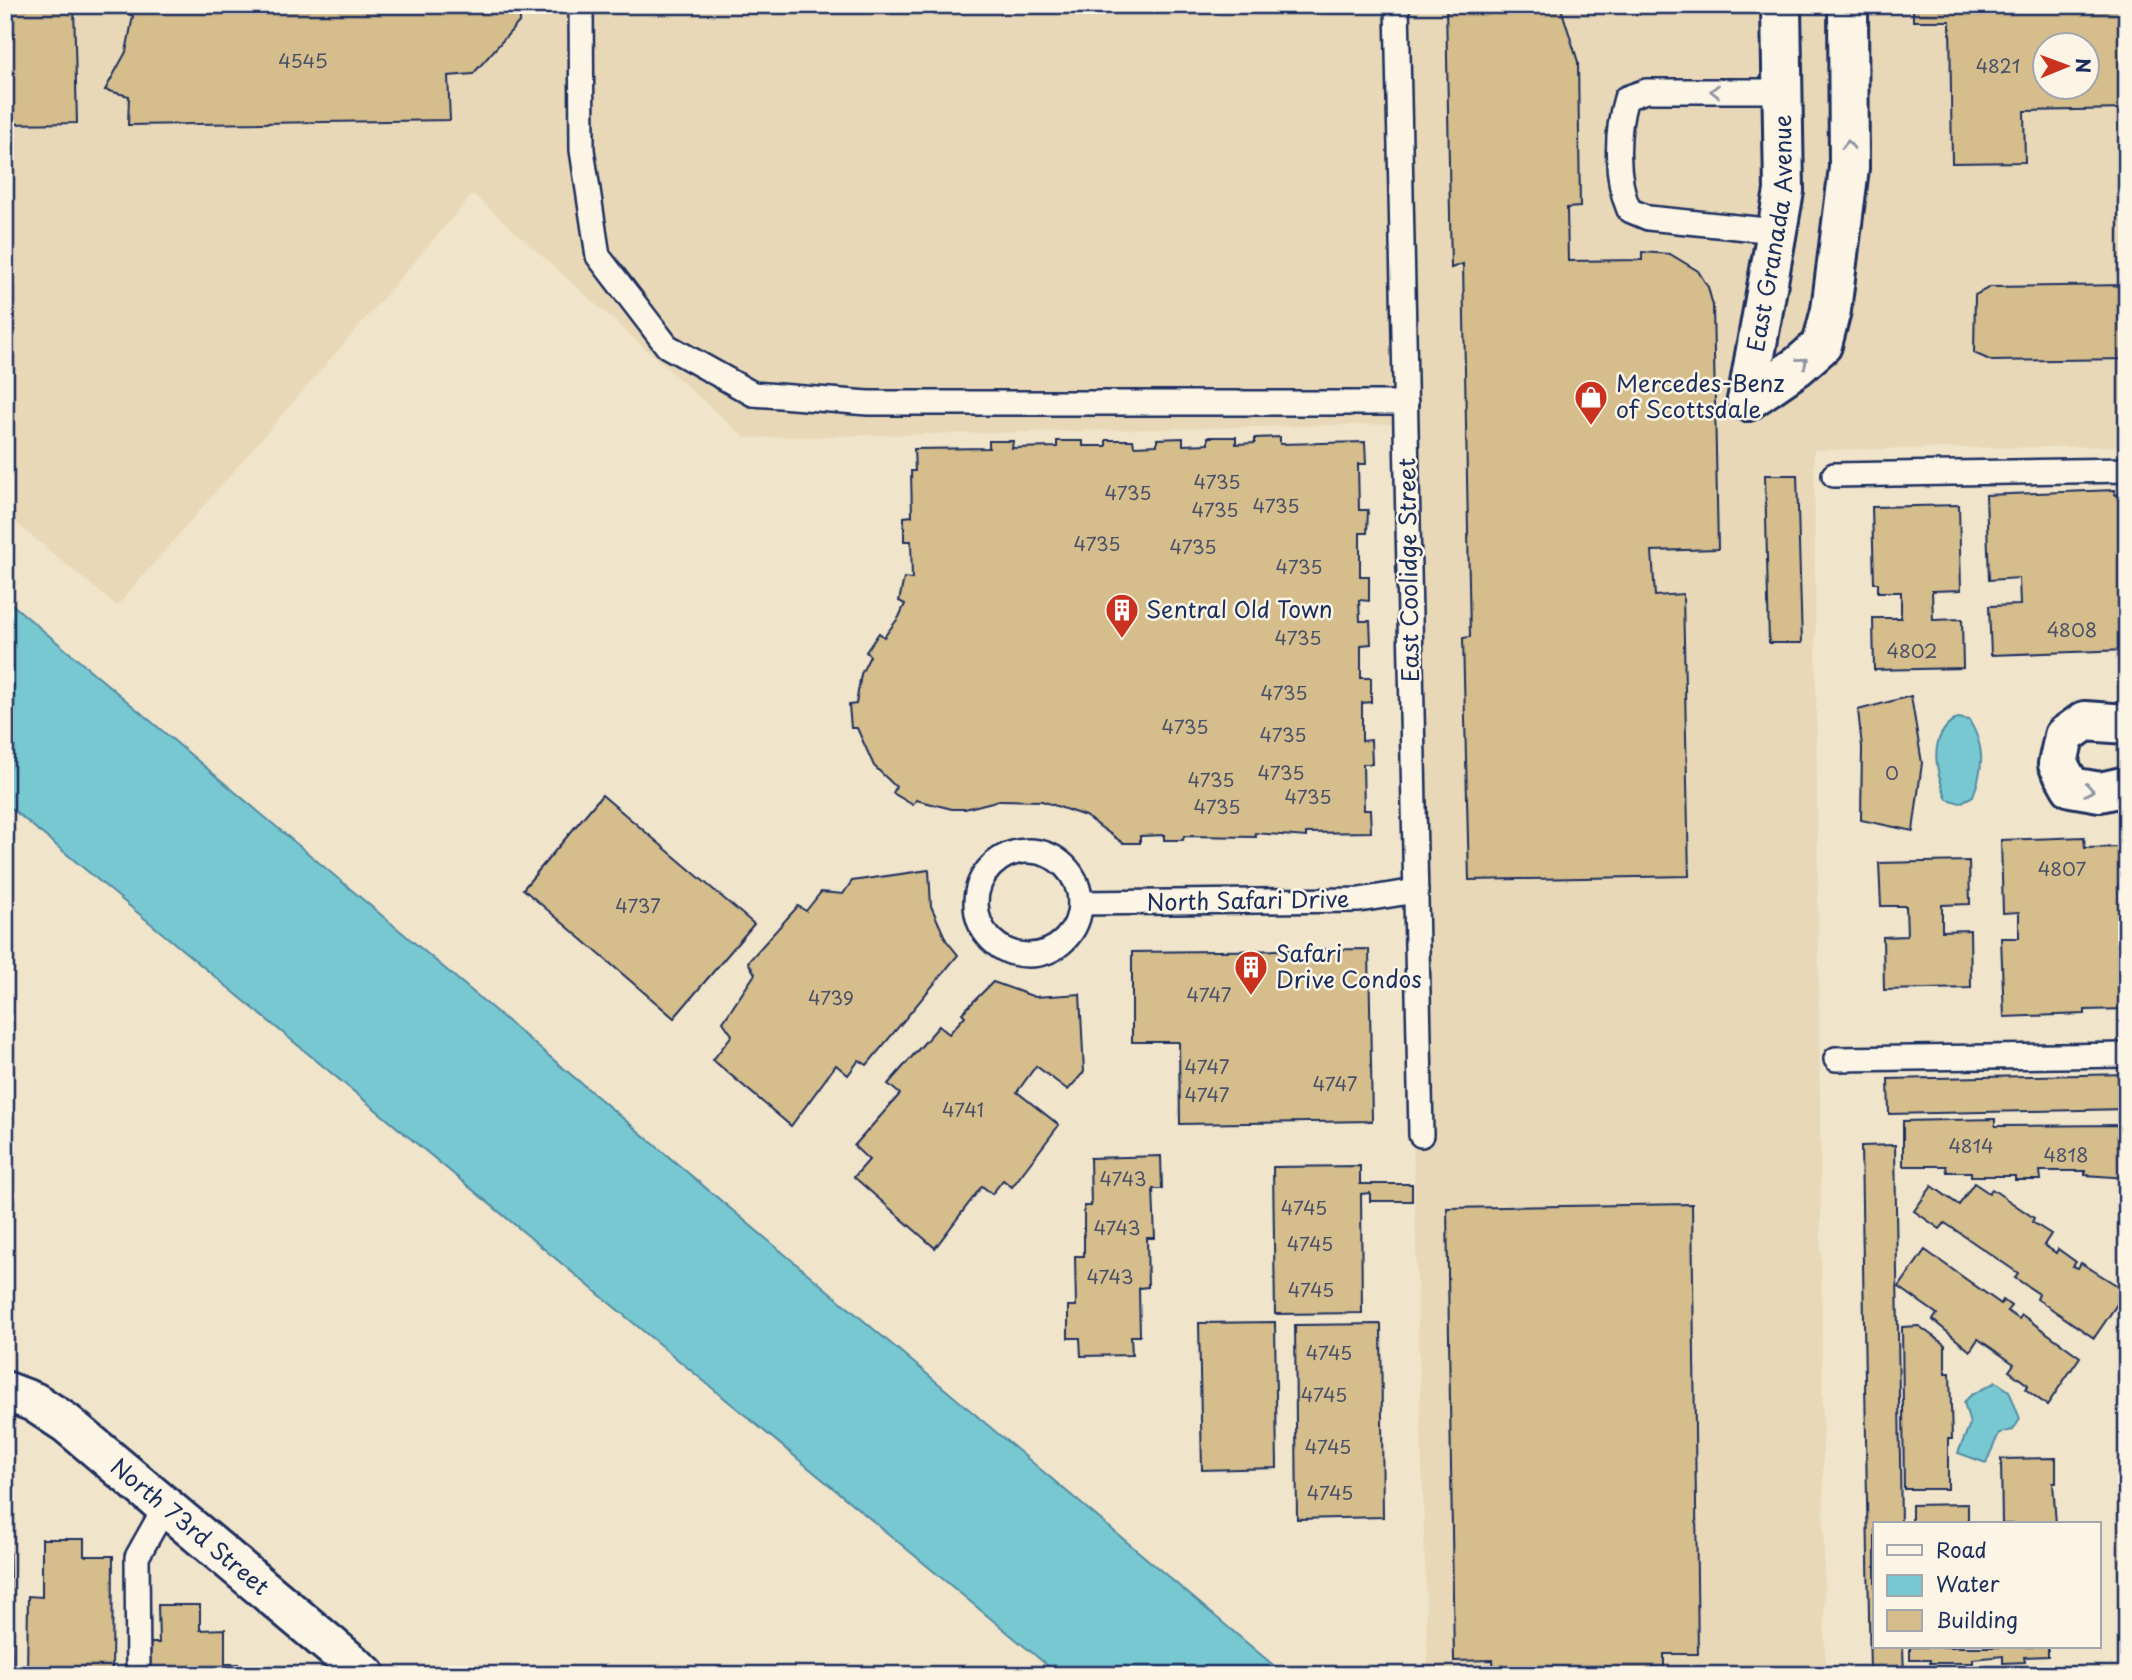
<svg xmlns="http://www.w3.org/2000/svg" width="2132" height="1680" viewBox="0 0 2132 1680" font-family="'Playpen Sans',sans-serif">
  <rect width="100%" height="100%" fill="#f0e4ca"/>
  <filter id="ink" filterUnits="userSpaceOnUse"><feTurbulence type="fractalNoise" baseFrequency=".0143" numOctaves="2"/><feDisplacementMap in="SourceGraphic" scale="14" xChannelSelector="R" yChannelSelector="G"/><feConvolveMatrix kernelMatrix="1 2 1 2 8 2 1 2 1" color-interpolation-filters="sRGB"/></filter>
  <g filter="url(#ink)">
    <path fill="#e8d8b7" fill-rule="evenodd" d="M5,5H2127V446L1814,450L1825,1675H1428L1393,424L745,438L473,194L117,606L5,514ZM2044,46H2086V88H2044Z"/>
    <g fill="#78c8d1" stroke="#538ba3" stroke-width="2">
      <polygon points="5,598 21,612 1285,1675 1059,1675 5,803"/>
      <path d="M1958,718L1969,720C1985,746 1984,767 1973,796L1960,803L1947,799C1935,771 1927,735 1958,718Z"/>
      <polygon points="1996,1382 2009,1391 2020,1419 2013,1430 1999,1433 1986,1463 1958,1453 1970,1424 1964,1402 1971,1395"/>
    </g>
    <g fill="#d5bd8c" stroke="#1b2f5e" stroke-width="2" fill-rule="evenodd">
      <polygon points="5,5 74,5 77,123 5,124"/>
      <polygon points="108,5 520,5 520,21 473,74 448,76 450,120 128,125 129,96 105,90 126,52 133,16"/>
      <polygon points="1446,5 1560,5 1578,62 1580,207 1567,208 1568,261 1642,260 1642,252 1670,254 1698,271 1708,287 1713,306 1718,549 1652,551 1655,596 1683,594 1689,876 1469,880 1463,638 1470,637 1463,264 1451,268"/>
      <path d="M1913,5H2127V109L2024,111L2025,162L1952,163L1950,21H1913ZM2044,46H2086V88H2044Z"/>
      <polygon points="2127,285 2127,359 1992,361 1974,353 1975,295 1990,287"/>
      <polygon points="1208,437 1236,437 1236,444 1255,443 1255,438 1280,437 1280,444 1365,442 1366,464 1358,464 1359,510 1368,510 1367,533 1360,533 1360,576 1369,576 1369,601 1359,600 1360,621 1370,621 1371,644 1361,645 1361,678 1371,678 1371,702 1362,703 1362,741 1371,740 1372,764 1363,764 1364,810 1370,810 1371,832 1306,833 1306,837 1255,833 1256,837 1184,836 1183,840 1164,840 1164,835 1140,836 1140,843 1123,843 1085,816 1042,801 1000,800 965,809 952,809 916,800 913,805 893,793 896,787 874,766 857,728 851,728 849,705 856,704 861,674 870,656 866,652 879,633 884,637 899,617 905,604 899,601 904,578 912,579 911,541 904,541 904,517 912,516 911,471 915,471 914,449 989,448 989,441 1013,441 1012,448 1057,447 1057,441 1083,441 1083,446 1106,446 1106,440 1133,440 1134,446 1157,445 1157,439 1183,438 1183,445 1208,444"/>
      <polygon points="1765,475 1797,475 1802,643 1769,643"/>
      <polygon points="2115,490 2115,495 2127,494 2127,650 1991,655 1989,606 2020,605 2019,578 1989,580 1986,495"/>
      <polygon points="1959,505 1961,590 1932,591 1933,620 1962,619 1963,668 1874,670 1873,618 1901,618 1901,592 1878,592 1878,583 1874,583 1872,507"/>
      <polygon points="1911,696 1922,763 1913,831 1861,820 1862,747 1858,710"/>
      <polygon points="602,795 754,924 674,1018 523,889"/>
      <polygon points="2084,837 2085,848 2123,847 2123,852 2127,852 2127,1009 2085,1010 2085,1014 2004,1017 2001,938 2019,938 2019,912 2003,913 2001,840"/>
      <polygon points="1969,861 1970,904 1942,905 1942,931 1970,930 1971,988 1884,990 1883,937 1907,936 1906,906 1881,906 1879,863"/>
      <polygon points="929,870 931,906 946,940 958,955 867,1065 859,1060 848,1075 836,1065 791,1126 713,1060 732,1035 723,1022 755,974 748,962 798,906 806,911 821,892 843,894 852,881"/>
      <polygon points="1369,949 1372,1121 1180,1124 1179,1042 1132,1042 1132,952"/>
      <polygon points="993,982 1035,997 1080,994 1084,1072 1068,1090 1036,1066 1017,1092 1059,1125 1012,1187 1003,1180 992,1194 982,1186 935,1248 854,1177 869,1160 854,1146 900,1094 888,1084 939,1026 949,1034 965,1016 962,1013"/>
      <polygon points="2127,1074 2127,1109 1889,1114 1888,1079"/>
      <polygon points="1995,1119 1995,1126 2127,1125 2127,1178 2085,1175 2085,1171 2040,1171 2041,1180 2015,1180 2015,1176 1971,1176 1971,1172 1947,1172 1946,1166 1903,1166 1903,1121"/>
      <polygon points="1895,1145 1901,1524 1875,1524 1875,1647 1903,1647 1904,1675 1870,1675 1861,1146"/>
      <polygon points="1161,1156 1162,1189 1153,1189 1155,1238 1147,1238 1148,1287 1139,1288 1140,1336 1131,1336 1132,1355 1081,1356 1080,1338 1068,1338 1068,1306 1076,1306 1075,1256 1084,1256 1084,1206 1091,1206 1090,1158"/>
      <polygon points="1360,1166 1360,1184 1412,1184 1412,1201 1370,1201 1370,1193 1361,1194 1362,1313 1275,1314 1273,1167"/>
      <polygon points="1974,1183 1989,1193 1992,1189 2034,1218 2032,1222 2051,1234 2044,1245 2056,1253 2058,1249 2076,1262 2073,1266 2078,1268 2081,1263 2126,1291 2094,1338 2037,1299 2039,1294 2015,1278 2018,1273 1945,1223 1940,1229 1914,1211 1932,1186 1959,1205"/>
      <polygon points="1692,1204 1698,1654 1664,1654 1664,1675 1494,1675 1493,1660 1454,1661 1447,1208"/>
      <polygon points="1925,1250 2001,1304 2003,1300 2011,1306 2007,1311 2019,1319 2022,1315 2080,1357 2047,1405 2025,1389 2028,1385 2009,1371 2014,1364 1978,1339 1970,1351 1933,1320 1937,1314 1899,1287"/>
      <polygon points="1275,1322 1277,1468 1202,1470 1199,1323"/>
      <polygon points="1381,1324 1383,1517 1297,1519 1295,1325"/>
      <polygon points="1919,1326 1945,1345 1945,1373 1950,1373 1952,1439 1948,1439 1948,1489 1904,1489 1902,1327"/>
      <polygon points="2056,1458 2056,1483 2053,1483 2056,1524 2002,1524 2001,1459"/>
      <polygon points="8,1478 12,1675 5,1675 5,1479"/>
      <polygon points="1968,1504 1968,1524 1912,1524 1912,1505"/>
      <polygon points="42,1539 84,1539 84,1556 113,1556 112,1675 27,1675 28,1596 42,1597"/>
      <polygon points="158,1605 200,1605 200,1630 225,1629 225,1664 238,1664 238,1675 143,1675 143,1643 159,1643"/>
      <polygon points="1910,1647 2048,1647 2048,1656 2024,1657 2025,1662 2003,1663 2003,1656 1973,1659 1973,1663 1930,1663 1930,1660 1910,1660"/>
      <polygon points="1970,1672 1970,1675 1913,1675 1913,1673"/>
      <rect x="2005" y="1673" width="54" height="2"/>
    </g>
    <g fill="none" stroke-linecap="round" stroke-linejoin="round">
      <defs>
        <g id="service">
          <polyline points="581,5 582,150 598,256 667,346 753,394 868,403 1406,403"/>
          <polyline points="1397,5 1421,1135"/>
          <path d="M1776,231L1648,218L1629,210C1615,178 1616,131 1626,98L1646,91H1783"/>
          <polyline points="1834,475 2127,470"/>
          <circle cx="1028" cy="903" r="52"/>
          <polyline points="1080,903 1359,900 1416,891"/>
          <polyline points="1836,1059 2127,1055"/>
          <polyline points="138,1675 137,1557 165,1507"/>
        </g>
        <g id="minor">
          <polyline points="1747,401 1798,366 1822,345 1831,310 1849,168 1848,5"/>
          <path id="s1" d="M1747,401L1784,191L1781,5"/>
          <polyline points="2127,724 2085,721 2064,736 2058,764 2071,787 2100,792 2127,786"/>
          <path id="s2" d="M5,1391L34,1402L66,1423L366,1675"/>
        </g>
      </defs>
      <use href="#service" stroke="#1b2f5e" stroke-width="28"/>
      <use href="#minor" stroke="#1b2f5e" stroke-width="44"/>
      <use href="#service" stroke="#fcf5e5" stroke-width="23"/>
      <use href="#minor" stroke="#fcf5e5" stroke-width="38"/>
    </g>
    <defs><path id="oneway-chevron" d="M-2-3.5L2.5 0L-2 3.5" fill="none" stroke-width="1.6" stroke-linecap="round" stroke-linejoin="round" transform="scale(1.75)"/></defs>
    <g stroke="#8c92a2">
      <use href="#oneway-chevron" transform="translate(1715 91) rotate(180)"/>
      <use href="#oneway-chevron" transform="translate(1848 145) rotate(-90)"/>
      <use href="#oneway-chevron" transform="translate(1803 362) rotate(-40)"/>
      <use href="#oneway-chevron" transform="translate(2089 790) rotate(9)"/>
    </g>
  </g>
  <defs>
    <symbol id="shop-pin" viewBox="-11 -11 22 30"><path d="M0 17L-7.5 6A9.5 9.5 0 1 1 7.5 6Z" fill="#c8321e" stroke="#fcf5e5"/><path d="M-5-2.5h2.3a2.7 3.5 0 0 1 5.4 0H5L5.5 6h-11ZM-1.5-2.5h3a1.5 2.3 0 0 0-3 0Z" fill="#fff"/></symbol>
    <symbol id="building-pin" viewBox="-11 -11 22 30"><path d="M0 17L-7.5 6A9.5 9.5 0 1 1 7.5 6Z" fill="#c8321e" stroke="#fcf5e5"/><path d="M-4-6H4V6H1V3H-1V6H-4ZM-2.5-4.3h1.7v1.8h-1.7ZM.8-4.3h1.7v1.8H.8ZM-2.5-1h1.7V.8h-1.7ZM.8-1h1.7V.8H.8Z" fill="#fff"/></symbol>
  </defs>
  <g fill-rule="evenodd">
    <use href="#shop-pin" x="1572" y="378" width="38" height="52"/>
    <use href="#building-pin" x="1103" y="591" width="38" height="52"/>
    <use href="#building-pin" x="1232" y="948" width="38" height="52"/>
  </g>
  <g text-anchor="middle" stroke-width="5" stroke-linejoin="round" paint-order="stroke">
    <g font-size="19" fill="#4a526a">
      <text x="303" y="68">4545</text>
      <text x="1998" y="73">4821</text>
      <text x="1217" y="489">4735</text>
      <text x="1128" y="500">4735</text>
      <text x="1276" y="513">4735</text>
      <text x="1215" y="517">4735</text>
      <text x="1097" y="551">4735</text>
      <text x="1193" y="554">4735</text>
      <text x="1299" y="574">4735</text>
      <text x="2072" y="637">4808</text>
      <text x="1298" y="645">4735</text>
      <text x="1912" y="658">4802</text>
      <text x="1284" y="700">4735</text>
      <text x="1185" y="734">4735</text>
      <text x="1283" y="742">4735</text>
      <text x="1281" y="780">4735</text>
      <text x="1892" y="780">0</text>
      <text x="1211" y="787">4735</text>
      <text x="1308" y="804">4735</text>
      <text x="1217" y="814">4735</text>
      <text x="2062" y="876">4807</text>
      <text x="638" y="913">4737</text>
      <text x="1209" y="1002">4747</text>
      <text x="831" y="1005">4739</text>
      <text x="1207" y="1074">4747</text>
      <text x="1335" y="1091">4747</text>
      <text x="1207" y="1102">4747</text>
      <text x="963" y="1117">4741</text>
      <text x="1971" y="1153">4814</text>
      <text x="2066" y="1162">4818</text>
      <text x="1123" y="1186">4743</text>
      <text x="1304" y="1215">4745</text>
      <text x="1117" y="1235">4743</text>
      <text x="1310" y="1251">4745</text>
      <text x="1110" y="1284">4743</text>
      <text x="1311" y="1297">4745</text>
      <text x="1329" y="1360">4745</text>
      <text x="1324" y="1402">4745</text>
      <text x="1328" y="1454">4745</text>
      <text x="1330" y="1500">4745</text>
    </g>
    <g font-size="23" fill="#1b2f5e" stroke="#fcf5e5">
      <text dy="8" stroke="none"><textPath href="#s1" startOffset="170">East Granada Avenue</textPath></text>
      <text transform="translate(1409 570) rotate(-91)" y="8">East Coolidge Street</text>
      <text transform="translate(1248 901) rotate(-1)" y="8">North Safari Drive</text>
      <text dy="8" stroke="none"><textPath href="#s2" startOffset="231">North 73rd Street</textPath></text>
    </g>
    <g font-size="23" fill="#1b2f5e" stroke="#fcf5e5" text-anchor="start">
      <text x="1616" y="392">Mercedes-Benz<tspan x="1616" dy="26">of Scottsdale</tspan></text>
      <text x="1146" y="618">Sentral Old Town</text>
      <text x="1276" y="962">Safari<tspan x="1276" dy="26">Drive Condos</tspan></text>
    </g>
  </g>
  <rect width="2132" height="1680" fill="none" stroke="#fcf5e5" stroke-width="28"/>
  <rect x="14" y="14" width="2104" height="1652" fill="none" stroke="#1b2f5e" stroke-width="2.5" filter="url(#ink)"/>
  <rect x="1873" y="1522" width="228" height="126" fill="#fcf5e5" stroke="#a2a6af" stroke-width="2"/>
  <rect x="1887" y="1545" width="35" height="10" fill="#fcf5e5" stroke="#a2a6af" stroke-width="2"/>
  <text x="1936" y="1558" font-size="21" fill="#1b2f5e">Road</text>
  <rect x="1887" y="1575" width="35" height="21" fill="#78c8d1" stroke="#a2a6af" stroke-width="2"/>
  <text x="1936" y="1592" font-size="21" fill="#1b2f5e">Water</text>
  <rect x="1887" y="1610" width="35" height="21" fill="#d5bd8c" stroke="#a2a6af" stroke-width="2"/>
  <text x="1936" y="1628" font-size="21" fill="#1b2f5e">Building</text>
  <g transform="translate(2066 66) rotate(89)"><circle r="33" fill="#fcf5e5" stroke="#a2a6af" stroke-width="2"/>
  <path d="M0-5L12 26L0 18L-12 26Z" fill="#c8321e"/>
  <text y="-10" font-size="19" font-weight="bold" text-anchor="middle" fill="#1b2f5e">N</text>
  </g>
</svg>
